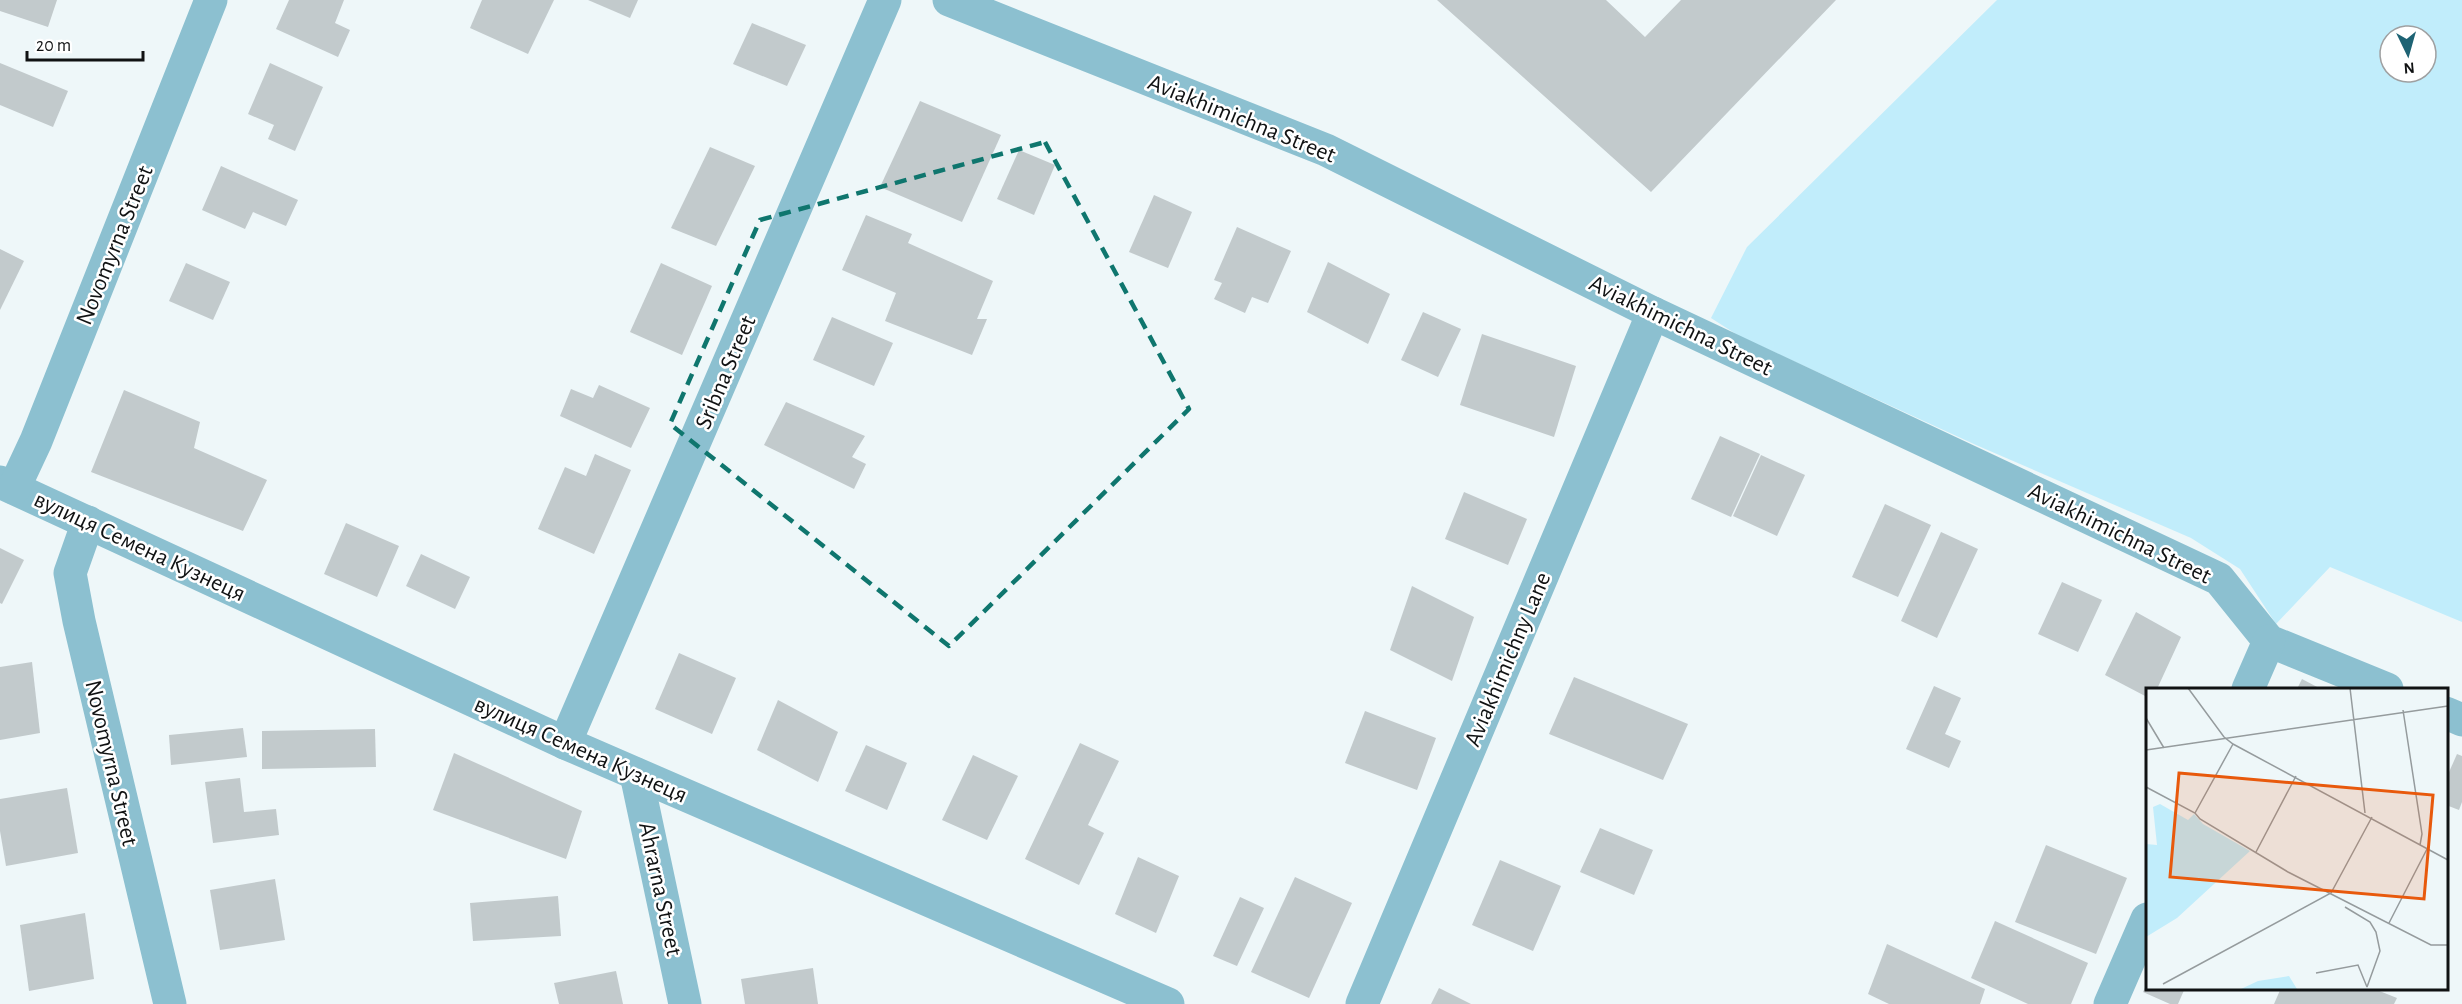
<svg xmlns="http://www.w3.org/2000/svg" width="2462" height="1004" viewBox="0 0 2462 1004" font-family="'Alegreya Sans',sans-serif">
  <rect width="100%" height="100%" fill="#eef7f9"/>
  <path fill="#c1edfb" fill-rule="evenodd" d="M1997,0H2462V622L2330,567L2276,624L2240,569L2191,538L1976,445L1739,336L1711,318L1747,247ZM2390,36H2426V72H2390Z"/>
  <g fill="#c2cacc">
    <polygon points="0,0 57,0 48,27 0,11"/>
    <polygon points="289,0 344,0 335,23 350,30 338,57 276,29"/>
    <polygon points="482,0 554,0 528,54 470,28"/>
    <polygon points="588,0 638,0 630,18"/>
    <polygon points="1437,0 1606,0 1645,37 1681,0 1836,0 1651,192"/>
    <polygon points="752,23 806,45 787,86 733,64"/>
    <polygon points="0,63 68,91 53,127 0,105"/>
    <polygon points="270,63 323,87 295,151 268,139 274,125 248,114"/>
    <polygon points="920,101 1001,135 962,222 880,187"/>
    <polygon points="710,147 755,166 716,246 671,228"/>
    <polygon points="1019,150 1055,165 1034,215 997,199"/>
    <polygon points="221,166 298,200 286,226 253,212 245,229 202,210"/>
    <polygon points="1154,195 1192,212 1168,268 1129,252"/>
    <polygon points="866,215 912,234 908,243 993,281 977,319 987,319 972,355 885,321 896,293 842,270"/>
    <polygon points="1237,227 1291,251 1268,303 1252,297 1245,313 1214,299 1222,283 1214,280"/>
    <polygon points="0,249 24,261 0,310"/>
    <polygon points="1328,262 1390,294 1368,344 1307,312"/>
    <polygon points="186,263 230,282 213,320 169,301"/>
    <polygon points="661,263 712,286 682,355 630,332"/>
    <polygon points="1423,312 1461,329 1438,377 1401,360"/>
    <polygon points="832,317 893,343 874,386 813,360"/>
    <polygon points="1482,334 1576,366 1554,437 1460,405"/>
    <polygon points="599,385 650,408 631,448 560,416 571,389 593,398"/>
    <polygon points="124,390 200,422 194,448 267,480 243,531 91,472"/>
    <polygon points="786,402 865,436 852,457 866,464 854,489 764,445"/>
    <polygon points="1720,436 1760,454 1731,517 1691,499"/>
    <polygon points="595,454 631,470 594,554 538,529 565,467 586,476"/>
    <polygon points="1761,455 1805,475 1777,536 1733,516"/>
    <polygon points="1464,492 1527,519 1508,565 1445,539"/>
    <polygon points="1885,504 1931,525 1898,597 1852,577"/>
    <polygon points="346,523 399,546 377,597 324,574"/>
    <polygon points="1941,532 1978,549 1937,638 1901,621"/>
    <polygon points="0,548 24,560 2,604 0,603"/>
    <polygon points="421,554 470,577 455,609 406,586"/>
    <polygon points="2062,582 2102,600 2078,652 2038,634"/>
    <polygon points="1412,586 1474,617 1452,681 1390,650"/>
    <polygon points="2136,612 2181,637 2157,689 2147,689 2147,697 2105,675"/>
    <polygon points="679,653 736,678 712,734 655,709"/>
    <polygon points="32,662 40,733 0,740 0,667"/>
    <polygon points="1574,677 1688,724 1663,780 1549,734"/>
    <polygon points="2302,679 2321,689 2297,689"/>
    <polygon points="1934,686 1961,698 1945,734 1961,741 1949,768 1906,749"/>
    <polygon points="778,700 838,732 818,782 757,750"/>
    <polygon points="1365,711 1436,738 1417,790 1345,763"/>
    <polygon points="243,728 247,757 171,765 169,735"/>
    <polygon points="375,729 376,767 262,769 262,731"/>
    <polygon points="1080,743 1119,761 1088,825 1104,833 1079,885 1025,859"/>
    <polygon points="866,745 907,763 887,810 845,791"/>
    <polygon points="454,753 582,811 566,859 433,810"/>
    <polygon points="2457,754 2462,756 2462,802 2459,810 2446,805 2446,779"/>
    <polygon points="973,755 1018,776 987,840 942,820"/>
    <polygon points="240,778 244,812 276,809 279,835 213,843 205,782"/>
    <polygon points="67,788 78,853 6,866 0,831 0,799"/>
    <polygon points="1600,828 1653,850 1634,895 1580,872"/>
    <polygon points="2046,845 2127,878 2096,954 2015,922"/>
    <polygon points="1138,857 1179,876 1156,933 1115,914"/>
    <polygon points="1500,860 1561,886 1533,951 1472,925"/>
    <polygon points="1295,877 1352,903 1309,998 1251,972"/>
    <polygon points="275,879 285,940 220,950 210,890"/>
    <polygon points="558,896 561,936 473,941 470,903"/>
    <polygon points="1240,897 1264,908 1237,966 1213,956"/>
    <polygon points="85,913 94,979 29,991 20,925"/>
    <polygon points="1995,921 2088,963 2071,1004 2028,1004 1971,978"/>
    <polygon points="1887,944 1985,989 1980,1004 1889,1004 1868,994"/>
    <polygon points="813,968 818,1004 745,1004 741,979"/>
    <polygon points="616,971 623,1004 559,1004 554,983"/>
    <polygon points="2147,983 2147,988 2185,988 2178,1004 2170,1004 2143,992"/>
    <polygon points="1439,988 1471,1004 1431,1004"/>
    <polygon points="2281,988 2372,988 2397,998 2394,1004 2274,1004"/>
  </g>
  <g fill="none" stroke-linecap="round" stroke-linejoin="round">
    <g stroke="#8cc0d0" stroke-width="33">
      <polyline points="949,0 1326,150 1653,313 2219,579 2269,641 2387,689"/>
      <polyline points="0,482 565,743 1168,1004"/>
      <polyline points="14,488 36,441 211,0"/>
      <polyline points="88,522 70,573 79,621 170,1004"/>
      <polyline points="2248,689 2269,641"/>
      <polyline points="2446,713 2462,720"/>
      <polyline points="565,743 885,0"/>
      <polyline points="636,774 685,1004"/>
      <polyline points="1362,1004 1653,313"/>
      <polyline points="2110,1004 2147,919"/>
    </g>
  </g>
  <path fill="none" stroke="#0f766e" stroke-width="4.5" stroke-dasharray="12 8" stroke-linejoin="round" d="M1045,142L1189,409L949,646L670,424L760,220Z"/>
  <g text-anchor="middle" stroke-width="5" stroke-linejoin="round" paint-order="stroke">
    <g font-size="24" fill="#101213" stroke="#fff">
      <text transform="translate(1242 118) rotate(22)" y="8">Aviakhimichna Street</text>
      <text transform="translate(114 245) rotate(-68)" y="8">Novomyrna Street</text>
      <text transform="translate(1681 325) rotate(26)" y="8">Aviakhimichna Street</text>
      <text transform="translate(725 372) rotate(-67)" y="8">Sribna Street</text>
      <text transform="translate(2120 533) rotate(26)" y="8">Aviakhimichna Street</text>
      <text transform="translate(140 546) rotate(25)" y="8">вулиця Семена Кузнеця</text>
      <text transform="translate(1507 659) rotate(-67)" y="8">Aviakhimichny Lane</text>
      <text transform="translate(581 749) rotate(24)" y="8">вулиця Семена Кузнеця</text>
      <text transform="translate(112 763) rotate(77)" y="8">Novomyrna Street</text>
      <text transform="translate(661 889) rotate(78)" y="8">Ahrarna Street</text>
    </g>
  </g>
  <g transform="translate(2146 688)">
    <rect width="302" height="302" fill="#eef7f9"/>
    <path d="M14,116L42,132L48,126L57,136L104,163L31,230L0,249V156L11,157L7,119ZM143,288L151,301H95L112,293Z" fill="#c1edfb"/>
    <path fill="none" stroke="#959b9d" stroke-width="1.5" d="M42,0L78,49L87,56L302,172M204,0L219,125M257,22L276,146L274,157M0,30L18,60M0,62L302,18M0,99L49,125L54,131L142,184L285,257H302M49,125L87,56M110,164L150,88M199,219L224,234L230,244L234,263L221,299M243,235L281,161M170,285L212,277L221,299M17,296L185,205L226,129"/>
    <path fill="#e8590c" fill-opacity="0.15" stroke="#e8590c" stroke-width="3" d="M33,85L287,107L278,211L24,189Z"/>
    <rect width="302" height="302" fill="none" stroke="#101213" stroke-width="3"/>
  </g>
  <g transform="translate(2408 54) rotate(175)"><circle r="28" fill="#ffffff" stroke="#9fa0a1" stroke-width="1.5"/>
  <path d="M0-4.5L10 22L0 15L-10 22Z" fill="#1e6374"/>
  <text y="-9" font-size="16" font-weight="bold" text-anchor="middle" fill="#101213">N</text>
  </g>
  <path d="M27 51v9h116v-9" fill="none" stroke="#101213" stroke-width="3"/>
  <text x="36" y="51" font-size="18" fill="#101213" stroke="#ffffff" stroke-width="4.5" paint-order="stroke">20 m</text>
</svg>
